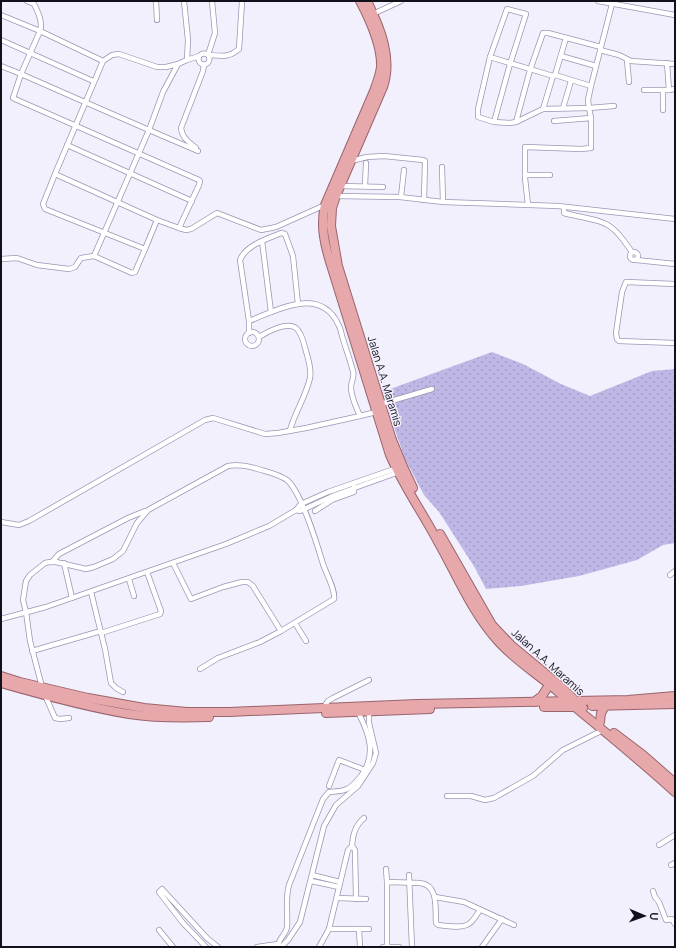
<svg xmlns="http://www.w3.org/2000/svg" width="676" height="948" viewBox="0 0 676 948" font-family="Manrope,sans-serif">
  <defs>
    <pattern id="green-dots" width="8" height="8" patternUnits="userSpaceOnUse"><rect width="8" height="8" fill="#bfb8e6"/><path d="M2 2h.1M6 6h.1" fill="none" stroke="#a39dc5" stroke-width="1.8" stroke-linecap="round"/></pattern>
  </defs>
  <rect width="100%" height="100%" fill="#f2f0fd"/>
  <polygon fill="url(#green-dots)" points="492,352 523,364 561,384 590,396 652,371 675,369 675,543 663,545 637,560 579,576 521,586 486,589 475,568 439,512 424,495 405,459 382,392"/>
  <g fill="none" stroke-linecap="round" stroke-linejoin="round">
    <defs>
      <g id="minor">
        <polyline points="156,1 157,20"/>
        <path d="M212,1L215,33L208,55C221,56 229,58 239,49L242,1"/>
        <polyline points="598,1 675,15"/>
        <polyline points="373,14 401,1"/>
        <path d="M1,15L40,31C43,22 38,12 34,4L27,1"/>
        <polyline points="1,40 93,81"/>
        <polyline points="600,50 619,55 631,61 675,64"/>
        <circle cx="204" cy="59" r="5.5"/>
        <polyline points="561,56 596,66"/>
        <polyline points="490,57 553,76 555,75 591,86"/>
        <polyline points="187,60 199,56"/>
        <polyline points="627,60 629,82"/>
        <polyline points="667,63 669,90 675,89"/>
        <path d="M178,64L166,67H157L119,54L112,55L103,61L55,174L157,220L179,228L199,185L200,181L199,180L15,99L13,98L21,74C80,100 139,126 198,151"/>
        <polyline points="1,66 21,74 40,31 103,61"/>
        <polyline points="555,75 566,38"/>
        <polyline points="644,90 669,90"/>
        <polyline points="563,108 571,81"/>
        <polyline points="543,109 553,76"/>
        <polyline points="663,110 663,90"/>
        <polyline points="591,118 589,108 614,106"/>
        <polyline points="494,122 510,64 526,14 507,9 490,57 478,109 478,117 494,122 510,123 516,122 543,109 589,108 588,100 591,86 612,4"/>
        <polyline points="516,122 530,70 543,33 548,33 601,47"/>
        <polyline points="67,145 192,201"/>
        <path d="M196,148C189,142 182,138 181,128L203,71L204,65"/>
        <polyline points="351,161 367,157 384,156 423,160 425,161 424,200"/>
        <polyline points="442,167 443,202"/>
        <polyline points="55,174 43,204 45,209 145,249 157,220"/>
        <polyline points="525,175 550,175"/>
        <polyline points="340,186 383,187"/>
        <polyline points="365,186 366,163"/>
        <polyline points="336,196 400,197 443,202 558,206 675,219"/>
        <polyline points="401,197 404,170"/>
        <polyline points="528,205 525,178 525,147 581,149 591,148 591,118 554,121"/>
        <path d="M564,207V213C578,217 602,219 612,228C621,235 626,244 632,252"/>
        <polyline points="179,228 186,230 191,229 217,213 261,230 276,227 325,205"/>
        <polyline points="262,241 271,312"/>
        <polyline points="145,249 135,272 132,273 94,256 149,130 163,92 178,64 187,60 188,40 184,1"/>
        <circle cx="634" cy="256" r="4"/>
        <polyline points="1,259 17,258 37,265 69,269 75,267 81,258 94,256"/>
        <polyline points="636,260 675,264"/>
        <polyline points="675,284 626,282 622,292 616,333 617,339 619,341 675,343"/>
        <path d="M249,321L240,260C246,245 267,239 281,233L285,234L293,256L298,304"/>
        <circle cx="252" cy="339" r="7"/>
        <path d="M249,333V321C277,310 320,286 338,324C341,328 341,334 343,339C346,349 350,360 353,371C355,377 351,381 351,387C351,397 356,407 360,416L376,412"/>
        <path d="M259,337C267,332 287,321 296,328C302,333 304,344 306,351C308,359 312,369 310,378C306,396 295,412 290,430"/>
        <polyline points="381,404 432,389"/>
        <polyline points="296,510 300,511 335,495 399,472"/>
        <polyline points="315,511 332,500 354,492 354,487"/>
        <polyline points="1,522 19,525 29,521 205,420 213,418 265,434 278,433 306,428 360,416"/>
        <polyline points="52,562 59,554 128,518 145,511"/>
        <polyline points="64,563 72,598"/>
        <polyline points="173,563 191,599 223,587 242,582 248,582 253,586 256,591 281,631"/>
        <polyline points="670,575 675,571"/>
        <polyline points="129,579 134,596"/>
        <polyline points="91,592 105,649 111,683 116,688 123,692"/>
        <polyline points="1,619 46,607 226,544 269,526 296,510 301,504 328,492 397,468"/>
        <polyline points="295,623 306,641"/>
        <polyline points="101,633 160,614 161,611 147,572"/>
        <polyline points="32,651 101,631"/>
        <path d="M42,687L30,641L26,612L23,600L26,581L30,575L45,563L50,562H56L86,569L94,567L113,559L123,551L137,523L148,510L228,466C239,464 248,466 258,469C268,472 278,474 287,480C302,493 317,544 323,564C326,573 336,591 334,599L281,631L260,642L218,658L200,669"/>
        <polyline points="45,695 55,718 60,719 69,718"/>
        <polyline points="323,708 328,701 333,698 369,680"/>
        <polyline points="329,786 339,760 365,770"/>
        <polyline points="447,796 471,796 485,800 494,798 533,776 563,750 603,730"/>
        <polyline points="659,845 675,835"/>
        <path d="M352,846C353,834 355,826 364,818"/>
        <polyline points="671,865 675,863"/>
        <polyline points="386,869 387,882"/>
        <polyline points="312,875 340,882"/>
        <polyline points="409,875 412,947"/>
        <polyline points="311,881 339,887"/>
        <polyline points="653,891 655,897 659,902 666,920 672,919 675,924"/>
        <polyline points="435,897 464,902 514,925"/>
        <polyline points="337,898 366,899"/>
        <polyline points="329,929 369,929"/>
        <polyline points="359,929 360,947"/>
        <polyline points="159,930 173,947"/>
        <polyline points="206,947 183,923 159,892 162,889 207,938 218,947"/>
        <polyline points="257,947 278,944"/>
        <path d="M278,947C278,938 286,935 287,927C288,912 285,899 289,885L323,799L329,792C335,791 341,792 347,789C353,786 357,781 361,776C377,755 369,733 358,712"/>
        <polyline points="281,947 288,940 300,922 324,826 336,805 358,786 373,763 376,753 369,723 369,712"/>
        <polyline points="319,947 329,929 348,850 352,846 355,850 356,899"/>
        <polyline points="383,947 399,947"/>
        <path d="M387,947V882L420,883C439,885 435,909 436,923L438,925C446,926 464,929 470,923C474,920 477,914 480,910"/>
        <polyline points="482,947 502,919"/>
      </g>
      <g id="trunk">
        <path d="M360,1C370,20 382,45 381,67C380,75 377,83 374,91L325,205C320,226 325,246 331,265L390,455C403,485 422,512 437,540C456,573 472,613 498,641C515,660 536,673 556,690C562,695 569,702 576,708C609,735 643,763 675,792"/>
        <path d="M367,1C380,27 393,58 383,87L336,196L332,208L331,226L338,266L392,440L404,469L413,488"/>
        <polyline points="440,534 492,625 511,645 557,683 583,708"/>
        <polyline points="1,676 20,682 88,698 144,708 187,712 229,712 417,704 628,700 675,696"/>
        <path d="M1,683C43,695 86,707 129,714C155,718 182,718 209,717"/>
        <polyline points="534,702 542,696 549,685"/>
        <polyline points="592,706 675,704"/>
        <polyline points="544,707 576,707"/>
        <polyline points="326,713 430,709"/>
        <polyline points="600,722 601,713 605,706"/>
        <polyline points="614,733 643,755 675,783"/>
      </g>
    </defs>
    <use href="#minor" stroke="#9a96b4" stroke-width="6"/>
    <use href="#trunk" stroke="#99646c" stroke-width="10"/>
    <use href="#minor" stroke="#fff" stroke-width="4.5"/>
    <use href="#trunk" stroke="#e7a8ac" stroke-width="8"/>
  </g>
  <g text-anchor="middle" stroke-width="3" stroke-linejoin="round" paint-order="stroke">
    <g font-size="11" fill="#12101b" stroke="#f2f0fd">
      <text transform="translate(385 381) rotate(73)" y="4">Jalan A.A. Maramis</text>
      <text transform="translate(548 662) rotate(42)" y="4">Jalan A.A. Maramis</text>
    </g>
  </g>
  <rect width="676" height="948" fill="none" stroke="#12101b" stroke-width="4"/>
  <g transform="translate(644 916) rotate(92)" stroke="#f2f0fd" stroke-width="3" paint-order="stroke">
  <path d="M0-3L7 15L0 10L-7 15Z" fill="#12101b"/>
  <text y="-6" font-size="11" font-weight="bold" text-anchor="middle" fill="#12101b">U</text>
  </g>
</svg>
